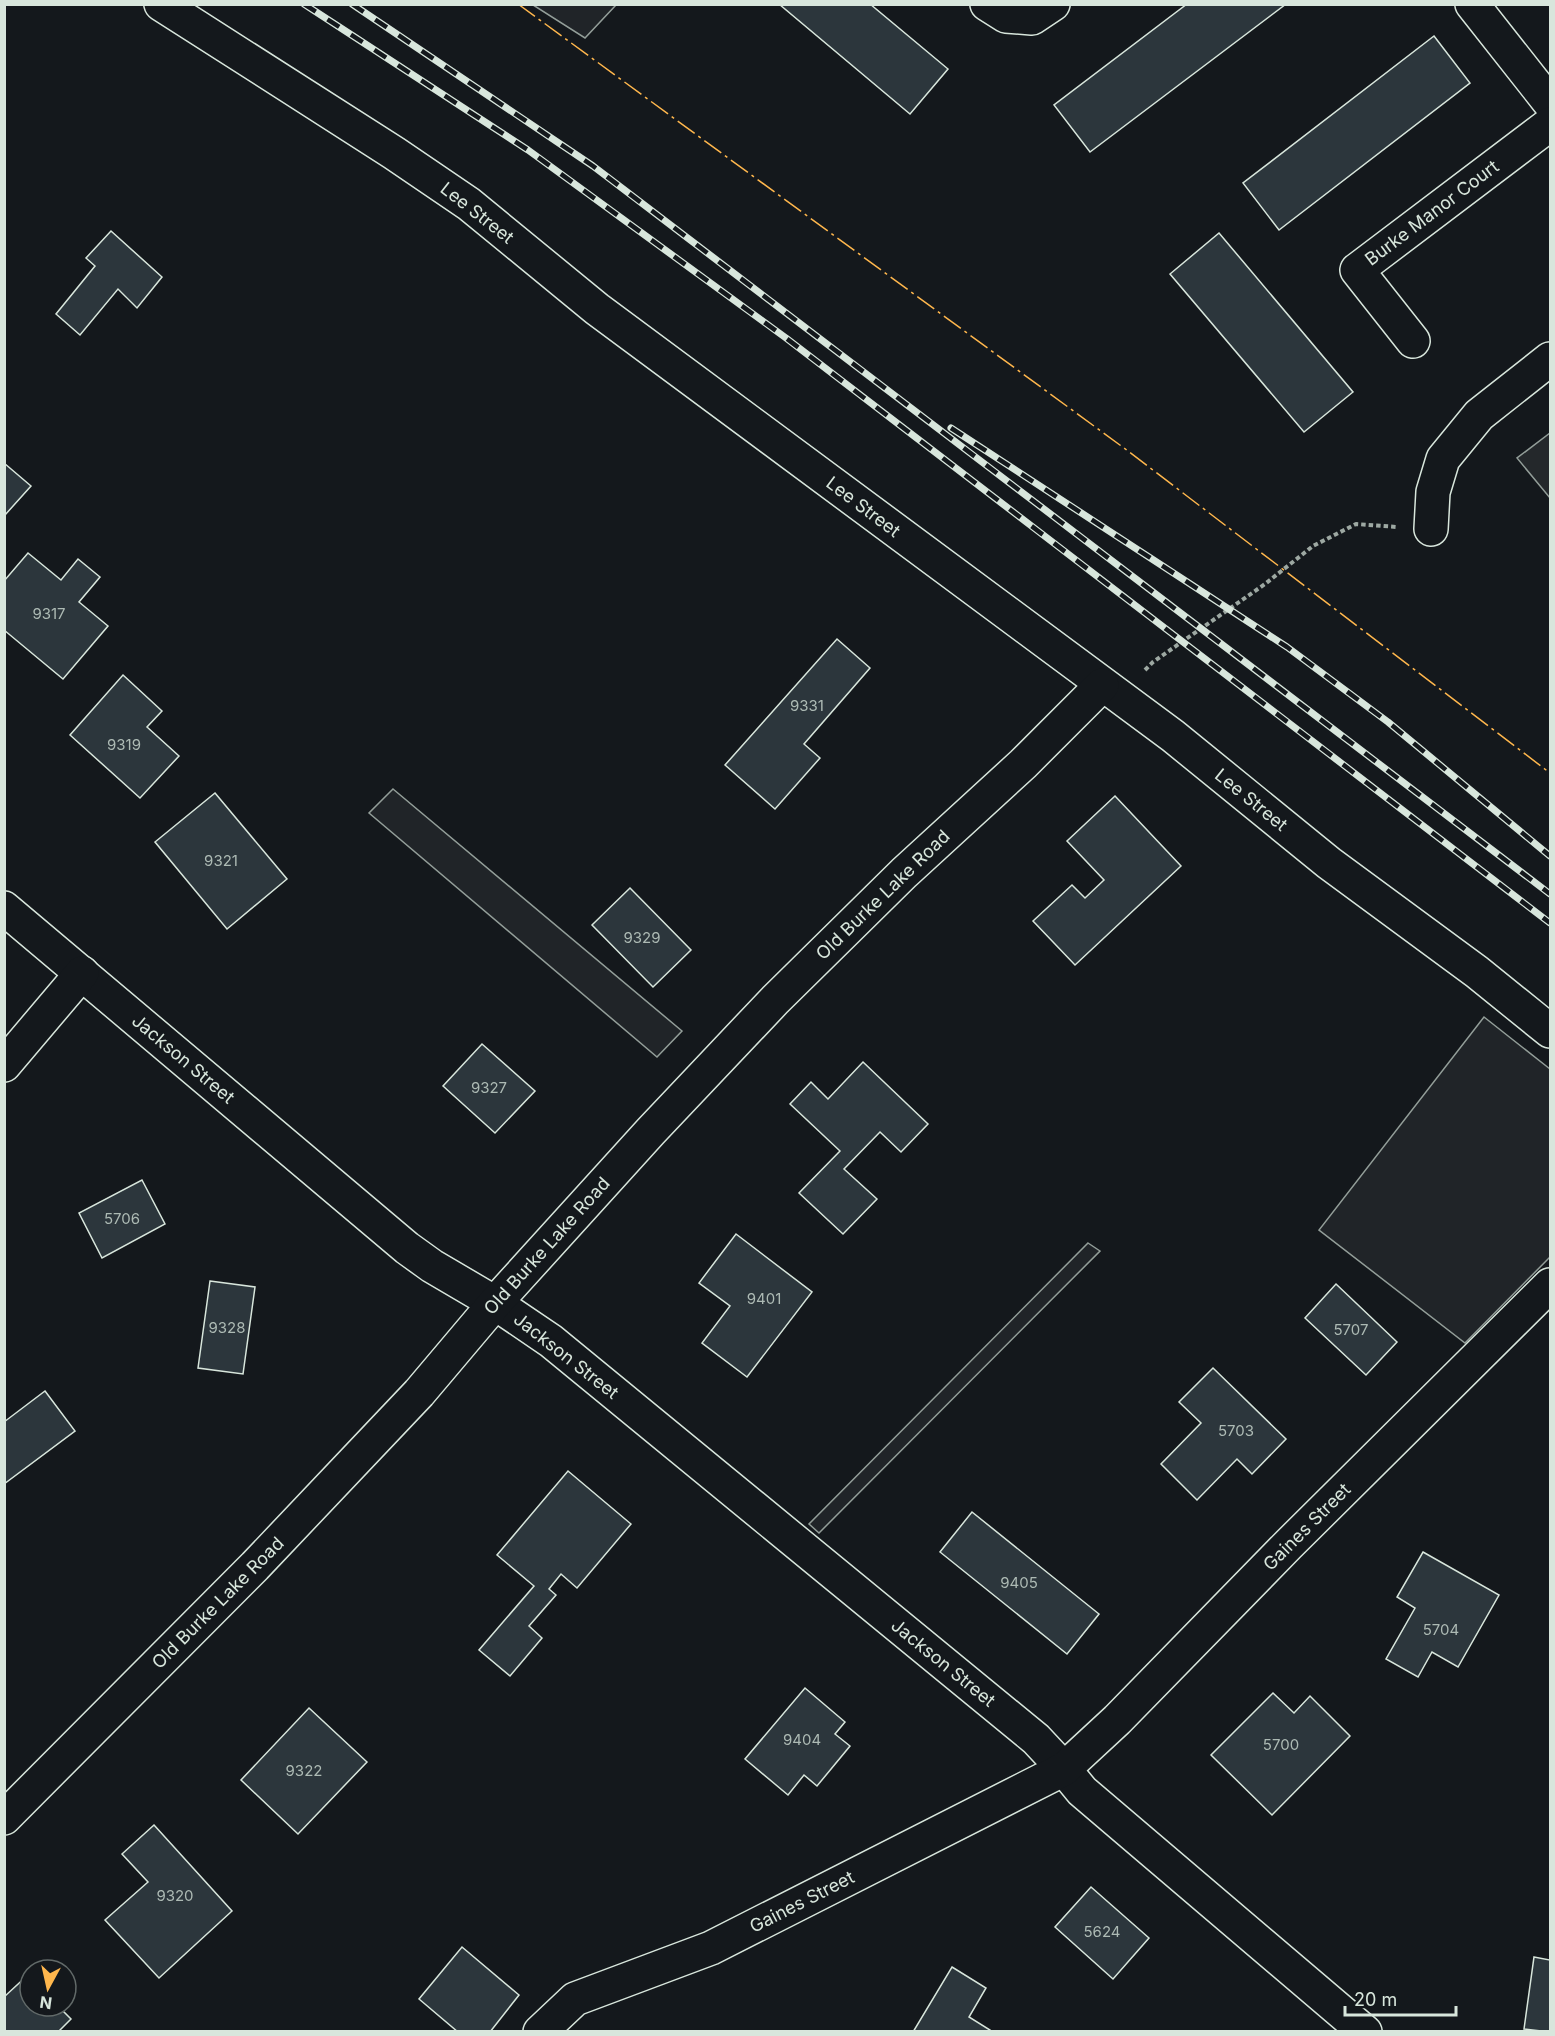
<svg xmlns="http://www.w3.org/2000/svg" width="1555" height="2036" viewBox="0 0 1555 2036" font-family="Inter,sans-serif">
  <rect width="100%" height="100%" fill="#14181c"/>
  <g fill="#202428" stroke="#939e99" stroke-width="1.5">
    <polygon points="533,5 616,5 585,38"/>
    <polygon points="393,789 682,1031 657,1057 369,813"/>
    <polygon points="1484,1017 1550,1069 1550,1257 1465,1343 1319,1230"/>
    <polygon points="1088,1243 1100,1251 819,1533 809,1524"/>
  </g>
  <polygon fill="#24282b" stroke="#939e99" stroke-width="1.5" points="1550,433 1550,498 1517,458"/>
  <g fill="#2c363c" stroke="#d8e6dc" stroke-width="1.5">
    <polygon points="779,4 870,4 948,69 910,114"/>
    <polygon points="1187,4 1286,4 1090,152 1054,105"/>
    <polygon points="1434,36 1470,83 1279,230 1243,183"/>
    <polygon points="111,231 162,277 137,308 118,289 80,335 56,314 95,266 86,258"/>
    <polygon points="1219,233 1353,392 1304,432 1170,274"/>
    <polygon points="4,463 31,486 5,515 4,515"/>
    <polygon points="28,553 61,580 78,559 100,577 79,602 108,626 63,679 4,630 4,581"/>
    <polygon points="837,639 870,668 804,744 820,758 775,809 725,765"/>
    <polygon points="123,675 162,711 147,727 179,756 140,798 70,735"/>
    <polygon points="215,793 287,879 227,929 155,842"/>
    <polygon points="1115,796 1181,866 1075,965 1033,921 1072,885 1085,898 1104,880 1067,841"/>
    <polygon points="630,888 691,950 653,987 592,925"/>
    <polygon points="482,1044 535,1091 495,1133 443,1086"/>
    <polygon points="863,1062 928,1124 901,1152 880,1132 844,1169 877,1199 843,1234 799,1193 840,1151 790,1104 811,1082 828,1099"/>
    <polygon points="142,1180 165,1224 102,1258 79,1213"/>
    <polygon points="736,1234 812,1292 747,1377 702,1343 730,1306 699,1283"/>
    <polygon points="210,1281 255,1287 243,1374 198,1368"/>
    <polygon points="1336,1284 1397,1342 1366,1375 1305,1318"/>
    <polygon points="1213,1368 1286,1439 1252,1474 1237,1459 1197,1500 1161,1464 1201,1423 1179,1402"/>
    <polygon points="45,1391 75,1431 4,1484 4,1422"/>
    <polygon points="568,1471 631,1524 577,1588 561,1574 549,1589 556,1595 529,1626 542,1638 510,1676 479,1650 534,1586 497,1555"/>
    <polygon points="972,1512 1099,1614 1067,1654 940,1552"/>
    <polygon points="1423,1552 1499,1595 1458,1667 1432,1652 1418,1677 1386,1659 1415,1608 1397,1597"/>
    <polygon points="805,1688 845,1722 835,1734 850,1746 817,1786 804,1775 788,1795 745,1759"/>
    <polygon points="1273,1693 1294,1713 1310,1696 1350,1736 1272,1815 1211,1755"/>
    <polygon points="309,1708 367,1762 298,1834 241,1780"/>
    <polygon points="154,1825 232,1911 159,1978 105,1920 148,1882 122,1854"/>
    <polygon points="1091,1887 1149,1938 1113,1979 1055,1927"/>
    <polygon points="462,1947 519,1995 490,2032 458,2032 419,1999"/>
    <polygon points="1534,1957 1550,1960 1550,2032 1524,2029"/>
    <polygon points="952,1967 986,1988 969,2017 990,2030 989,2032 913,2032"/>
    <polygon points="29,1974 30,2006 58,2006 71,2019 58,2032 4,2032 4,1997"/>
  </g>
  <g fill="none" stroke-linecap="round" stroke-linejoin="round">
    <defs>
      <g id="minor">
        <polyline points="161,4 394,153 469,204 597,309 1173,736 1329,863 1477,972 1550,1031"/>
        <polyline points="987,4 1006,16 1032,18 1053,4"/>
        <polyline points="1472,4 1550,103"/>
        <polyline points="1413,341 1357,270 1550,124"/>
        <polyline points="1431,529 1433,492 1443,459 1479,415 1550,359"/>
        <polyline points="4,908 407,1248 432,1266 495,1303 551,1341 1036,1739 1064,1769 1082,1791 1365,2032"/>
        <polyline points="4,1065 82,973"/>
        <polyline points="4,1818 255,1566 419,1393 495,1303 651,1131 775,1000 904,873 1023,764 1102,685"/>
        <polyline points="540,2032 575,1999 711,1948 1064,1769 1117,1720 1288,1545 1550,1285"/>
      </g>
    </defs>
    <use href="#minor" stroke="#d8e6dc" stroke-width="36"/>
    <polyline stroke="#9da8a2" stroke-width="4" stroke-dasharray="4.5 3" stroke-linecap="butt" points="1145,670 1153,662 1265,584 1313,546 1356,524 1397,527"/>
    <use href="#minor" stroke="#14181c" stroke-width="33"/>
    <defs>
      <g id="rail">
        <polyline points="304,4 528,150 786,338 1550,923"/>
        <polyline points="352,4 593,166 1550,894"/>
        <polyline points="951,428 1287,647 1388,722 1550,856"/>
      </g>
    </defs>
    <use href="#rail" stroke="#d8e6dc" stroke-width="7"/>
    <use href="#rail" stroke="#14181c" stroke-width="4.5" stroke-dasharray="14" stroke-linecap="butt"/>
    <polyline stroke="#ffb74d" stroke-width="1.5" stroke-dasharray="21 4.5 3 4.5" stroke-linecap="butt" points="518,4 1124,448 1550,773"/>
  </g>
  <g text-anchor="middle" stroke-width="4.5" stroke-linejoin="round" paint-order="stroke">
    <g font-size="15" fill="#adbab4">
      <text x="49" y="619">9317</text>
      <text x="807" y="711">9331</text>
      <text x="124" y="750">9319</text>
      <text x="221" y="866">9321</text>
      <text x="642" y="943">9329</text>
      <text x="489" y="1093">9327</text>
      <text x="122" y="1224">5706</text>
      <text x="764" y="1304">9401</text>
      <text x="227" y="1333">9328</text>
      <text x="1351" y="1335">5707</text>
      <text x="1236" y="1436">5703</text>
      <text x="1019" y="1588">9405</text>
      <text x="1441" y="1635">5704</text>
      <text x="802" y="1745">9404</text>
      <text x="1281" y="1750">5700</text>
      <text x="304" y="1776">9322</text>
      <text x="175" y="1901">9320</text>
      <text x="1102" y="1937">5624</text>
    </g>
    <g font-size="18" fill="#d8e6dc" stroke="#14181c">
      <text transform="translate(477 213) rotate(38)" y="6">Lee Street</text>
      <text transform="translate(1432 213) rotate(-37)" y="6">Burke Manor Court</text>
      <text transform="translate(863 507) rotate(37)" y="6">Lee Street</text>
      <text transform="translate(1251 800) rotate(39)" y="6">Lee Street</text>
      <text transform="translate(883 895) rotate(-44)" y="6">Old Burke Lake Road</text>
      <text transform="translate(183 1059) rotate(40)" y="6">Jackson Street</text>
      <text transform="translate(547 1246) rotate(-48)" y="6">Old Burke Lake Road</text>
      <text transform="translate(566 1356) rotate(38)" y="6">Jackson Street</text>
      <text transform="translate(1307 1527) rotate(-45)" y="6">Gaines Street</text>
      <text transform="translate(218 1603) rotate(-45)" y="6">Old Burke Lake Road</text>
      <text transform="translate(943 1663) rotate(39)" y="6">Jackson Street</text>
      <text transform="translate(802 1902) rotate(-27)" y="6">Gaines Street</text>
    </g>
  </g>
  <rect width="1555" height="2036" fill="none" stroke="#d8e6dc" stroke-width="12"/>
  <g transform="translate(48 1988) rotate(188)"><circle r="28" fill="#14181c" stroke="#626a69" stroke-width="1.5"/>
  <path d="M0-4.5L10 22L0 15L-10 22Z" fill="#ffb74d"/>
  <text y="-9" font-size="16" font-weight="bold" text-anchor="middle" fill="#d8e6dc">N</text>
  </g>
  <path d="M1345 2006v9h111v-9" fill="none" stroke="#d8e6dc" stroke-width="3"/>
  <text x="1354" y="2006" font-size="18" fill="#d8e6dc" stroke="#14181c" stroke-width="4.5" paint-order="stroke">20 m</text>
</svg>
